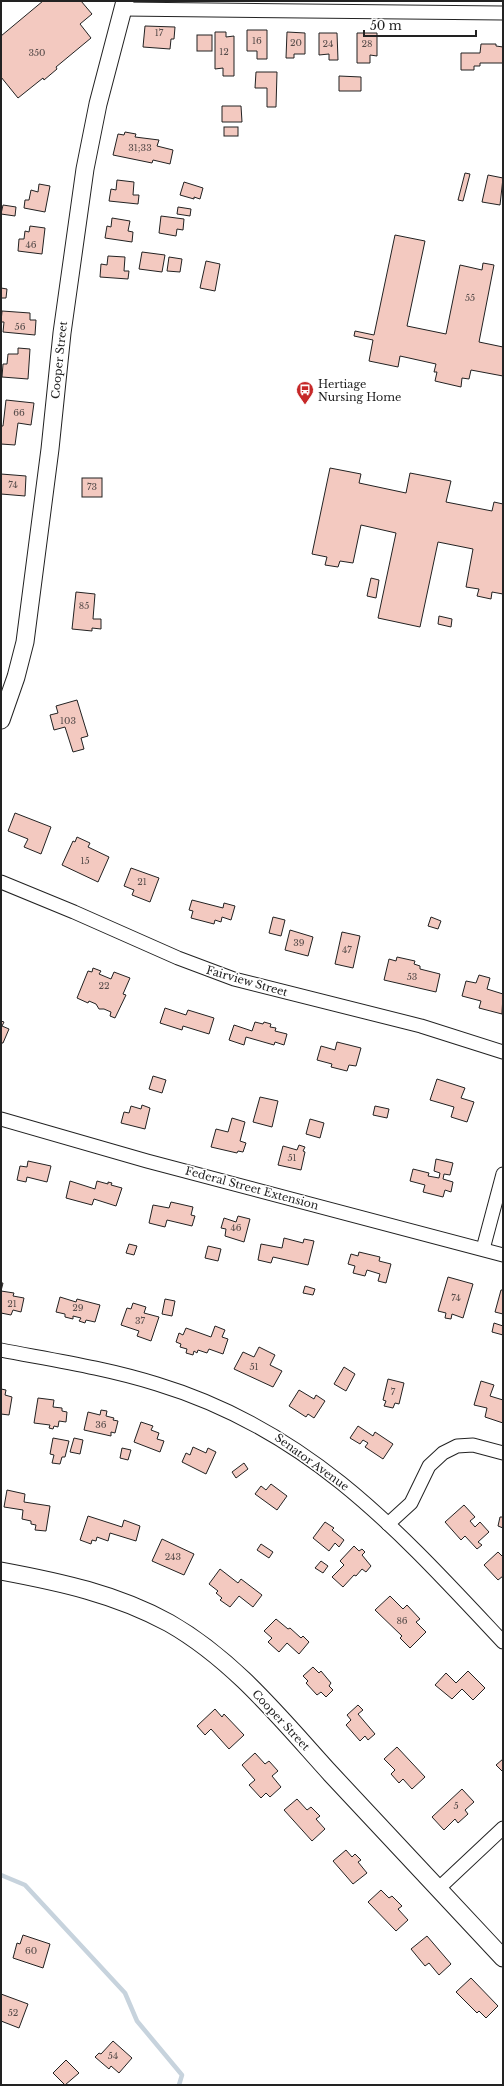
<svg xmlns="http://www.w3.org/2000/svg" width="504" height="2086" viewBox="0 0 504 2086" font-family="'Libre Baskerville',serif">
  <rect width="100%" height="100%" fill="#fff"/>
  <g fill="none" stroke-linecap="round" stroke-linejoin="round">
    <polyline stroke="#c7d3dd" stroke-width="4.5" points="1,1875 25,1885 125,1993 137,2021 182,2075 179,2085"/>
  </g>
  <g fill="#f3c9c0" stroke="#222">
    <polygon points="43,1 81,1 92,14 80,24 91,38 56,67 57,69 44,80 43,78 18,98 1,77 1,36"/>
    <polygon points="145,26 175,27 174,39 171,39 170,49 143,47"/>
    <polygon points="247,30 267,30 267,59 257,59 257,51 247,51"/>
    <polygon points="215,32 226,32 226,37 234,36 234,76 223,76 223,68 215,69"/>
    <polygon points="287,32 305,33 305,54 294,54 294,58 286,58"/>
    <polygon points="319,33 337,33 338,60 329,60 329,54 319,55"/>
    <polygon points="357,33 377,33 377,56 370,55 370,63 357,63"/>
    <rect x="197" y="35" width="15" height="16"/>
    <polygon points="481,44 496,44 496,46 503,47 503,63 480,63 480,66 474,66 474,70 461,70 461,53 480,53"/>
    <polygon points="256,72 277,72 276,107 267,107 267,88 255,88"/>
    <polygon points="339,76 361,77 361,91 339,91"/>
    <polygon points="222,106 241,106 242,122 222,122"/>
    <rect x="224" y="127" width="14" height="9"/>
    <polygon points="125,132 136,134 135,137 159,140 157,146 173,150 170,164 153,160 152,163 113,155 118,134 124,135"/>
    <polygon points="465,173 470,174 463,201 458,200"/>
    <polygon points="488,175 503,178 500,205 482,202"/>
    <polygon points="117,180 134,182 133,195 139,195 138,204 109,201 111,189 116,190"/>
    <polygon points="184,182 203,188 200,199 194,197 194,199 180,195"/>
    <polygon points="39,184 50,186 45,212 24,208 25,200 29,200 31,190 38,192"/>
    <polygon points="3,205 16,207 15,216 1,214"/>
    <polygon points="178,207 191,209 190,216 177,214"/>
    <polygon points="161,216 184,219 183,230 177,229 176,236 159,233"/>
    <polygon points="112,218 130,221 128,231 133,232 132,242 105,238 107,226 111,227"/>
    <polygon points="30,226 45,228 42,254 18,251 19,239 24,239 25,231 29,232"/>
    <polygon points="395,235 425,241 407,326 446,334 460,265 482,270 483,263 494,265 479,342 503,347 503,376 471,370 469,379 462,378 461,387 435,381 437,372 434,372 436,364 400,356 398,367 369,361 373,340 354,336 355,331 374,335"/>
    <polygon points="142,252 165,255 162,272 139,269"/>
    <polygon points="108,256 125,257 124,271 129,271 128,279 100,277 101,264 107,265"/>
    <polygon points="169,257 182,259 180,272 167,271"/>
    <polygon points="206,261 220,264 215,291 200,288"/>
    <polygon points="1,288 7,289 6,298 1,298"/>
    <polygon points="2,311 30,313 30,320 36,320 35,335 3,332 4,322 1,322"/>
    <polygon points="18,348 30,349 28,379 2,377 3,364 7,364 8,354 18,354"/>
    <polygon points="6,400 34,403 31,425 18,423 15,445 1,444 1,426 3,426"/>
    <polygon points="330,468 361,474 359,483 406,493 410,473 451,481 446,502 492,511 494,502 503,504 503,594 492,592 491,599 477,596 479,589 466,587 473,549 438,542 420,627 378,618 396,533 361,525 353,563 340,561 338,567 325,565 327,557 312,554"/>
    <polygon points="1,474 26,476 25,496 1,494"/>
    <rect x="82" y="478" width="20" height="19"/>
    <polygon points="371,578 379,580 376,598 367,596"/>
    <polygon points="76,592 95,594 93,619 101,619 101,629 92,628 92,631 72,629"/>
    <polygon points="439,616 452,619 451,627 438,624"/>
    <polygon points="77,700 88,736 81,738 84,749 73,752 65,727 54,730 50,715 58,713 56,706"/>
    <polygon points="15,813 51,827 41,854 24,847 28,839 8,831"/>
    <polygon points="77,837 90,843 88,847 109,857 98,882 62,865 73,841 75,842"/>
    <polygon points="131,868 159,878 150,902 132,895 134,890 124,886"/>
    <polygon points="192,900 223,908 224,903 235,906 231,920 222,917 221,922 215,920 214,924 191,918 193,911 189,910"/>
    <polygon points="273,917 285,920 281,936 269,933"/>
    <polygon points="431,917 441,921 438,929 428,926"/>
    <polygon points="290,930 313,937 308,956 285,950"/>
    <polygon points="342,932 360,936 353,968 335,964"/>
    <polygon points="397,957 415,961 414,964 420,966 420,969 440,974 436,992 384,980 389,959 396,961"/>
    <polygon points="93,968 101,971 99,974 111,979 114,972 130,978 123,994 126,995 115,1018 110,1016 111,1012 104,1009 99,1009 96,1004 89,1001 88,1003 77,998 88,971 92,972"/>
    <polygon points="479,975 490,978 487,989 503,994 502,1014 479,1008 481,1001 462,996 466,981 476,983"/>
    <polygon points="165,1008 186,1015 188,1010 214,1018 209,1034 183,1026 182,1030 160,1023"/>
    <polygon points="1,1021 4,1022 2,1026 9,1029 3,1043 1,1043"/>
    <polygon points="255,1022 263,1024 264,1022 271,1024 270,1027 276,1028 275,1031 287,1034 284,1045 275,1042 274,1045 246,1037 244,1045 229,1040 234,1025 252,1031"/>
    <polygon points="337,1042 361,1048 356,1066 349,1065 347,1071 331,1067 332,1064 317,1060 321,1046 335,1050"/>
    <polygon points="153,1076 166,1080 162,1093 149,1089"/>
    <polygon points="437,1079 465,1088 461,1098 474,1102 467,1122 451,1117 454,1107 430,1100"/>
    <polygon points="260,1097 278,1101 272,1127 253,1122"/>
    <polygon points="142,1105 150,1108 145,1129 121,1123 124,1112 129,1113 131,1106 141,1109"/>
    <polygon points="375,1106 389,1109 387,1118 373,1115"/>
    <polygon points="232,1118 245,1122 240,1141 246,1143 243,1152 238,1151 237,1153 211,1147 216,1129 228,1132"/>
    <polygon points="310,1119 324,1123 320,1138 306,1134"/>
    <polygon points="299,1145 305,1147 303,1151 305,1152 301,1170 278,1165 283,1146 297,1150"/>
    <polygon points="436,1159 453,1163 450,1175 444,1174 443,1179 453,1182 451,1192 445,1190 443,1197 423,1192 425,1185 410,1181 413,1169 429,1173 428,1176 439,1178 440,1173 434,1171"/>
    <polygon points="28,1161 51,1166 47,1182 27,1177 26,1182 17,1180 20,1166 27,1167"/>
    <polygon points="70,1181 95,1189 97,1181 108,1184 108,1182 112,1183 111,1185 122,1188 116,1206 94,1199 92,1205 66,1198"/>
    <polygon points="171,1202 193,1207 191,1215 195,1216 192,1226 167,1220 165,1227 149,1223 153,1205 169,1208"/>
    <polygon points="238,1216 250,1219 244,1242 225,1236 226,1229 221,1228 224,1218 236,1222"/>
    <polygon points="284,1238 303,1243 304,1239 314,1241 308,1265 273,1257 271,1263 258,1260 261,1244 282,1248"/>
    <polygon points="129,1244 137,1246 134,1255 126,1253"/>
    <polygon points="208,1246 221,1249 218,1261 205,1258"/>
    <polygon points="359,1252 380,1257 379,1261 391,1264 386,1283 378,1281 380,1274 367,1270 365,1276 353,1273 355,1266 348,1264 351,1254 358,1256"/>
    <polygon points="448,1277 473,1284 463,1318 452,1314 451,1319 445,1318 446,1313 438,1311"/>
    <polygon points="1,1283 3,1283 1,1291 14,1293 13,1296 24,1298 21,1312 13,1310 11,1315 1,1313"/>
    <polygon points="305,1286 315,1289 313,1295 303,1293"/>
    <polygon points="501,1290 503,1290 503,1314 495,1312"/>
    <polygon points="60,1297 76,1302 77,1299 100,1305 95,1322 86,1320 85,1323 79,1321 81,1318 73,1316 73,1319 65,1317 65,1314 56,1312"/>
    <polygon points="165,1299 175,1301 172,1316 162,1314"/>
    <polygon points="133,1303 146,1307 144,1313 159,1317 151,1341 137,1336 139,1331 121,1325 127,1308 131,1309"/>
    <polygon points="494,1323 503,1326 503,1335 492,1332"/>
    <polygon points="215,1326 225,1330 222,1337 228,1339 223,1354 209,1349 207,1353 198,1350 197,1353 194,1351 193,1355 186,1353 187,1349 180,1347 181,1344 176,1342 179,1333 183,1335 186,1328 211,1337"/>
    <polygon points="259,1347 275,1355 270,1365 282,1371 273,1387 234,1369 243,1352 254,1357"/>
    <polygon points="344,1367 355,1374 346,1391 334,1384"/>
    <polygon points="388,1379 404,1383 399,1404 395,1403 393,1408 384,1406 386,1401 383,1400"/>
    <polygon points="481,1381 494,1385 490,1396 503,1400 503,1423 485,1417 487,1408 474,1405"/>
    <polygon points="1,1389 6,1390 5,1395 12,1397 9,1415 1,1414"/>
    <polygon points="299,1390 314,1399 316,1395 325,1401 314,1418 308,1414 306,1417 289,1406"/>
    <polygon points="38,1398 54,1400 53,1407 62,1408 62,1411 67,1412 66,1422 59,1421 58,1427 54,1426 53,1429 49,1428 50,1425 34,1423"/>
    <polygon points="101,1410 107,1411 106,1416 114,1418 113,1420 118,1421 115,1433 111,1432 111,1436 84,1430 88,1412 100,1415"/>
    <polygon points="141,1422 153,1426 151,1430 159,1433 157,1439 164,1441 160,1452 134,1442"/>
    <polygon points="358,1426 373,1436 375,1432 393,1444 383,1459 365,1447 368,1443 363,1440 360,1444 350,1438"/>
    <polygon points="53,1438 69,1441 65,1457 62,1457 60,1464 52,1463 54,1455 50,1454"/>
    <polygon points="74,1438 83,1440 80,1454 70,1452"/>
    <polygon points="193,1447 206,1453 208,1448 216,1452 206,1474 182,1462 186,1453 190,1455"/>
    <polygon points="122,1448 131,1450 128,1460 120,1458"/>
    <polygon points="244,1463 248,1469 236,1478 232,1472"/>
    <polygon points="271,1484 287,1496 277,1510 255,1494 261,1486 266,1490"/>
    <polygon points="7,1490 25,1494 24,1502 50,1506 46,1531 35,1530 36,1525 31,1524 31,1521 22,1519 23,1510 4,1507"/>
    <polygon points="464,1505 475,1517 470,1521 475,1527 480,1522 489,1532 478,1542 482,1545 477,1549 465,1536 461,1540 445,1522"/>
    <polygon points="88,1516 122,1527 124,1520 140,1526 136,1541 110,1533 108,1541 97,1537 96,1541 92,1540 91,1544 80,1540"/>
    <polygon points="500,1517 503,1517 503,1528 498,1526"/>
    <polygon points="325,1522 334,1528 332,1530 344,1540 339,1547 335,1543 329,1551 313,1538"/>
    <polygon points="162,1539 194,1554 184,1575 152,1561"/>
    <polygon points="261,1544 273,1552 269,1558 257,1550"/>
    <polygon points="354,1546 359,1551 362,1549 365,1552 362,1555 371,1566 366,1572 362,1569 356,1576 354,1575 343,1587 332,1577 344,1565 340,1561"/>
    <polygon points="498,1552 503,1557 503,1576 498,1580 484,1565"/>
    <polygon points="321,1561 328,1566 323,1573 315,1568"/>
    <polygon points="220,1569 238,1583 241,1579 262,1595 253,1607 239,1596 230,1607 220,1600 222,1598 216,1593 218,1591 209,1584"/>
    <polygon points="390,1596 403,1609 407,1605 420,1619 416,1622 426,1632 410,1648 400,1638 402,1636 375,1610"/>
    <polygon points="276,1619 288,1629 290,1628 301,1638 303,1636 309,1642 299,1654 287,1643 279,1652 268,1642 272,1638 264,1631"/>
    <polygon points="313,1667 319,1673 321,1671 331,1683 329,1686 333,1690 326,1697 321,1692 317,1695 306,1683 308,1681 303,1676"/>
    <polygon points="468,1671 485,1688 473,1700 462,1689 452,1699 435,1685 446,1673 456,1683"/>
    <polygon points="358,1705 363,1710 358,1714 375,1734 368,1740 365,1736 360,1741 346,1725 351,1720 347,1715"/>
    <polygon points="215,1709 222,1717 224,1714 244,1735 229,1749 211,1729 205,1735 197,1726"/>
    <polygon points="397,1747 425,1777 412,1789 403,1779 399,1783 391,1774 395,1770 384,1759"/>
    <polygon points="255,1753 265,1764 269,1761 278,1771 272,1776 281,1787 270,1797 266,1793 261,1798 249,1785 255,1780 242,1765"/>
    <polygon points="503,1759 503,1772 496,1765"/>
    <polygon points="462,1789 474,1802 465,1810 468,1814 458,1823 455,1819 444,1830 432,1817"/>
    <polygon points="297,1799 307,1810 311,1807 320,1816 316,1819 325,1829 312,1841 284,1810"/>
    <polygon points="346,1850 352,1857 355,1854 361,1860 358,1862 367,1873 353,1884 333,1861"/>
    <polygon points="381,1890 389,1898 392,1896 402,1906 398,1909 408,1920 396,1931 368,1902"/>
    <polygon points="23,1935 50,1944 43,1968 13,1958 17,1943 20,1944"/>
    <polygon points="427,1936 451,1964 439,1975 429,1963 425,1966 411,1949"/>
    <polygon points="471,1978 498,2006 486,2018 479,2011 477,2013 456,1992"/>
    <polygon points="1,1994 28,2004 19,2028 1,2021"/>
    <polygon points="113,2041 132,2058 119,2073 111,2066 109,2069 95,2057 99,2053 101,2054"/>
    <polygon points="66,2060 79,2073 65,2085 53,2073"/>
  </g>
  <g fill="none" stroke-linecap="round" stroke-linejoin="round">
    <defs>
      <g id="minor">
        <polyline points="123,9 503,13"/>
        <polyline points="1,882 74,912 178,958 234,979 421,1026 503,1052"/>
        <polyline points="1,1119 147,1161 503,1255"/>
        <polyline points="483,1249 503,1174"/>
        <path d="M1,1350C53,1360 106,1368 157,1384C309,1430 398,1530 503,1642"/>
        <polyline points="388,1524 411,1503 429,1466 443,1453 457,1446 473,1445 503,1453"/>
        <polyline points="438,1889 503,1828"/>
      </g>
      <g id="tertiary">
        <polyline points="1,720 16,677 25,642 50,449 62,333 85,169 98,104 125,1"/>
        <path d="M1,1571C60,1582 116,1594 169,1623C234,1660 281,1719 331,1774C388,1835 446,1897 503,1958"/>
      </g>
    </defs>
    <use href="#minor" stroke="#222" stroke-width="15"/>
    <use href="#tertiary" stroke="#222" stroke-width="19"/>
    <use href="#minor" stroke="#fff" stroke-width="13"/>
    <use href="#tertiary" stroke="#fff" stroke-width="17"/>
  </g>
  <defs>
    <symbol id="bus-pin" viewBox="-11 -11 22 30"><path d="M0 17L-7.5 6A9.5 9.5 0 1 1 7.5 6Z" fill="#c62828" stroke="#fff"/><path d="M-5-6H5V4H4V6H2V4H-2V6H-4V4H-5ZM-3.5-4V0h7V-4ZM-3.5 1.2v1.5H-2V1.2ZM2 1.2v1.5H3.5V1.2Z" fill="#fff"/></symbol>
  </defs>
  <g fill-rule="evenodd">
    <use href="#bus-pin" x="295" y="380" width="20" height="27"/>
  </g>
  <g text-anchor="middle" stroke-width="3" stroke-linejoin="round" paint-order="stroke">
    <g font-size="9" fill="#564c4a">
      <text x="159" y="36">17</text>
      <text x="257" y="44">16</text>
      <text x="296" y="46">20</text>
      <text x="328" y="47">24</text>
      <text x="367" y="47">28</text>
      <text x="224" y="55">12</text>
      <text x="37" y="56">350</text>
      <text x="140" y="151">31;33</text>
      <text x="31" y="248">46</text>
      <text x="470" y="301">55</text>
      <text x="20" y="330">56</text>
      <text x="19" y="416">66</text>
      <text x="13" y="488">74</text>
      <text x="92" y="490">73</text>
      <text x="84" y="609">85</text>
      <text x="68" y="724">103</text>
      <text x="85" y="864">15</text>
      <text x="142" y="885">21</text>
      <text x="299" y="946">39</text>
      <text x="347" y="953">47</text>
      <text x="412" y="980">53</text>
      <text x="104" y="989">22</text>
      <text x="292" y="1161">51</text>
      <text x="236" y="1231">46</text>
      <text x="456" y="1301">74</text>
      <text x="12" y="1307">21</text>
      <text x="78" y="1311">29</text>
      <text x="140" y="1324">37</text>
      <text x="254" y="1370">51</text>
      <text x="393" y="1395">7</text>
      <text x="101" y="1428">36</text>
      <text x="173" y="1560">243</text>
      <text x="402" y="1624">86</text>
      <text x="456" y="1809">5</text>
      <text x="31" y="1954">60</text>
      <text x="13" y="2016">52</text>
      <text x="113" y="2059">54</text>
    </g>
    <g font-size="11" fill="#222" stroke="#fff">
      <text transform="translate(59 360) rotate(-84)" y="4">Cooper Street</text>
      <text transform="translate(247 981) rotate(16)" y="4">Fairview Street</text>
      <text transform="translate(252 1188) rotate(15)" y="4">Federal Street Extension</text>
      <text transform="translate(312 1462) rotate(36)" y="4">Senator Avenue</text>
      <text transform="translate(281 1720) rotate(47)" y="4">Cooper Street</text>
    </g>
    <g font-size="11" fill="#222" stroke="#fff" text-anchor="start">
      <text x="318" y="388">Hertiage<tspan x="318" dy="13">Nursing Home</tspan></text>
    </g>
  </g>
  <rect width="504" height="2086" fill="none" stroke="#222222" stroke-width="4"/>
  <path d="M364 30v6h112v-6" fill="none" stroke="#222222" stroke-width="2"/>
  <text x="370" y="30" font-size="12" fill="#222222" stroke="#ffffff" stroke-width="3" paint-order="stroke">50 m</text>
</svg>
